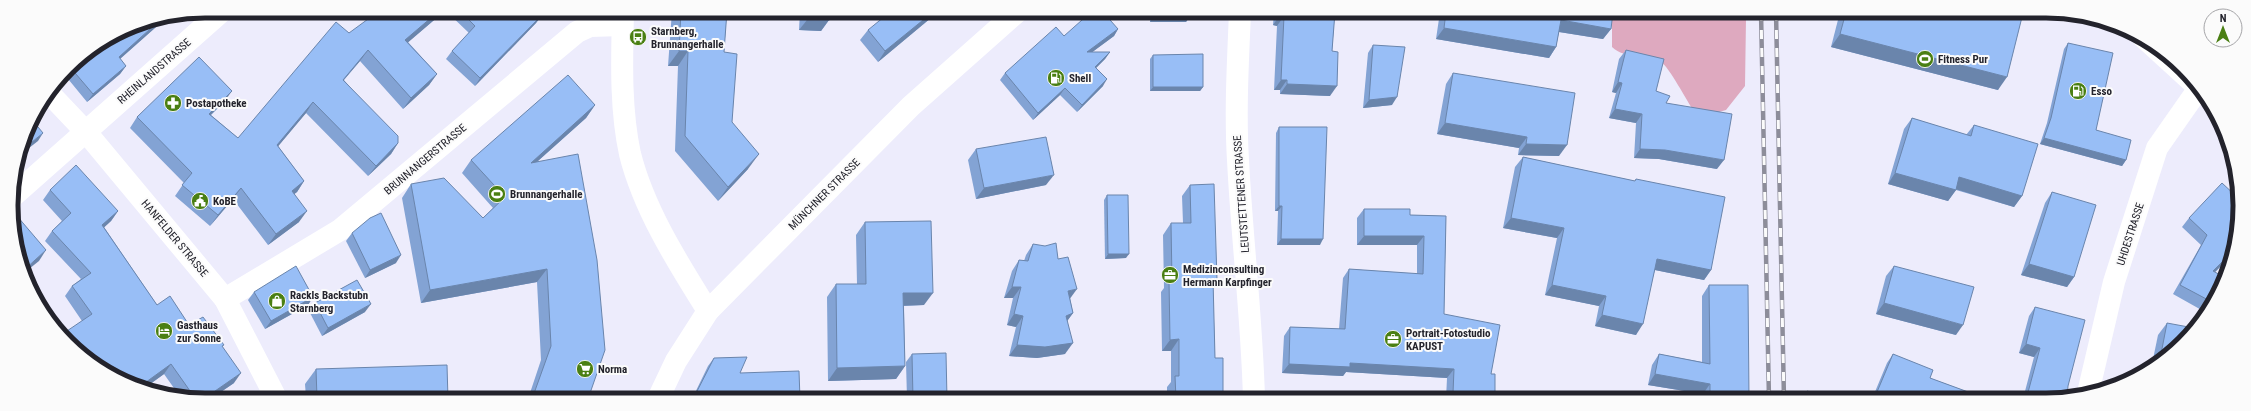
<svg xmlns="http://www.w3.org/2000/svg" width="2251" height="411" viewBox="0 0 2251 411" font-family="'Roboto Condensed',sans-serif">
  <rect width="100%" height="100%" fill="#edecfc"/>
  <path fill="#dea9bf" d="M1612,12H1740L1746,19L1745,86L1726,110L1712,114L1693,110C1688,102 1668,66 1662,63C1645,53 1626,60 1612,47Z"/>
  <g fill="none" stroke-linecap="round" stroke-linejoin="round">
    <g stroke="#fff" stroke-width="22">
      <path d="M623,11C622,58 620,108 630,154C644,210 678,263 708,311"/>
      <path d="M1240,12C1238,61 1235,111 1238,160C1242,240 1252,319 1254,399"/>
      <polyline points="50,94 86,132 225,299 276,398"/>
      <polyline points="12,197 222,11"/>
      <polyline points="225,299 340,230 577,32 590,26 622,25"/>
      <polyline points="2088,393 2114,282 2157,148 2199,88"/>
    </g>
    <g stroke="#fff" stroke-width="22">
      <polyline points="2143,37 2201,90"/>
      <polyline points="658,399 676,361 708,311 911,106 1017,12"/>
    </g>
    <defs>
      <g id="rail">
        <polyline points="1761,12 1769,399"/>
        <polyline points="1776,12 1784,399"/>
      </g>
    </defs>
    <use href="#rail" stroke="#8d8d9a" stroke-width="4.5"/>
    <use href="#rail" stroke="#fbfbfb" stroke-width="3" stroke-dasharray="9" stroke-linecap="butt"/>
  </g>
  <g fill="#83a3d4">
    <polygon points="305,11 312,11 307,14"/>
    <polygon points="446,11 538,11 542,15 536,23 475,86 446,59 452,51 469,33"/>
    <polygon points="672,11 727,11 724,52 732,122 748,169 718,201 675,151 678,66 668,66"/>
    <polygon points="800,12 829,12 829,20 821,31 799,30"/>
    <polygon points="938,12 878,62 860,40 868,30"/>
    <polygon points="1150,12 1193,12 1186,22 1150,22"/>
    <polygon points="1274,12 1335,12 1332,51 1330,96 1280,94 1280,90 1274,90 1277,26 1273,25"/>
    <polygon points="1440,12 1613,12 1611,29 1603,39 1559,32 1556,47 1549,58 1436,39"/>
    <polygon points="1840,12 2023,13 1998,90 1831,47"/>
    <polygon points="440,15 408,42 437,74 429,85 403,109 360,61 344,80 398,143 391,154 368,176 306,113 278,146 304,181 297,192 294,194 299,222 268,245 233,199 210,226 175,196 184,183 130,128 137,117 224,102 211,115 238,138 349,33"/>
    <polygon points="131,26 156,27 120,59 126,66 120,74 87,102 64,74 68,68"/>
    <polygon points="1118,29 1114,36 1092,52 1110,52 1105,59 1096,68 1103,86 1077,112 1060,95 1033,120 1000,80 1005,73 1064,36"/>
    <polygon points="2068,43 2096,130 2126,160 2122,166 2040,144 2047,123 2064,49"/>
    <polygon points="1373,45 1392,105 1363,108 1368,53"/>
    <polygon points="1626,50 1656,91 1666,103 1717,169 1659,159 1634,158 1636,123 1609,118 1616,93 1612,92 1619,59"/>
    <polygon points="1153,55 1203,87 1200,91 1150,91 1150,59"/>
    <polygon points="1453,73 1559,156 1518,155 1519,148 1437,134 1446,84"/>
    <polygon points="595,105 586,118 538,161 588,399 528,399 541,360 537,282 421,303 402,198 411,184 483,218 493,208 462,173 471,160"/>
    <polygon points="1912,118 1966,135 1974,125 2022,196 2014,207 1956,190 1948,201 1888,184 1904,129"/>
    <polygon points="1279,127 1320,245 1277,245 1278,211 1275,211 1276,133"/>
    <polygon points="976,149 1046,185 976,199 968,160"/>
    <polygon points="1523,157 1635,181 1636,179 1711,270 1704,280 1655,270 1636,335 1595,326 1599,306 1545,295 1557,238 1503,228 1515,167"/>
    <polygon points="1190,185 1213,285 1215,358 1223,399 1167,399 1167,387 1171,382 1171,351 1162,351 1161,292 1164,288 1163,235 1171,223 1183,223 1182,196"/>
    <polygon points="50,190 118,211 111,221 104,227 157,305 222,347 234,383 212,398 181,398 164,374 146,387 108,374 82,321 65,296 72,286 81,279 45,241 52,231 62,221 43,200"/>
    <polygon points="2052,192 2074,277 2067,287 2021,275 2045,203"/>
    <polygon points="1107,195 1126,258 1105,259 1104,200"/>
    <polygon points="1364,209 1410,215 1446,216 1444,314 1491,374 1492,399 1446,399 1447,378 1346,372 1343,376 1282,373 1284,336 1290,327 1339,329 1343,278 1349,269 1417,274 1417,245 1357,245 1357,218"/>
    <polygon points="2189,218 2238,231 2231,256 2215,272 2220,292 2205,312 2173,294 2201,245 2182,227"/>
    <polygon points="865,222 924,305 904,306 905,366 896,379 828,381 827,297 836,284 857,284 856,235"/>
    <polygon points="352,233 396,263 365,278 346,241"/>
    <polygon points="1033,244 1058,259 1070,298 1073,313 1067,321 1065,354 1037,358 1009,356 1016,327 1007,325 1013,298 1004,298 1012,271 1019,260 1024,261 1026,255"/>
    <polygon points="1894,266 1956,335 1876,314 1886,276"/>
    <polygon points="1709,285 1749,399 1703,399 1703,394 1648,385 1652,365 1659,354 1702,362 1702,296"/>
    <polygon points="254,292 313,297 308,305 265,329 248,300"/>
    <polygon points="315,303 365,312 322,336 309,311"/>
    <polygon points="2035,307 2058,400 2019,400 2022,395 2024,395 2034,357 2019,353 2029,316"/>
    <polygon points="2167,323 2183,343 2152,364 2158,335"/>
    <polygon points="912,354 947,399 907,399 906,362"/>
    <polygon points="1893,354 1930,378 1990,400 1872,399 1887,363"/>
    <polygon points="714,358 740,373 800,399 692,399 708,366"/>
    <polygon points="316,369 448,399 306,398 305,384"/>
    <polygon points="1807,391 1832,399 1804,399 1804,395"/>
  </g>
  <g fill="#6a85ac">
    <polygon points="439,11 443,11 440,15 398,51 405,40"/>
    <polygon points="933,12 938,12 878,62 885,51"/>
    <polygon points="1157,12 1193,12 1186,22 1150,22"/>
    <polygon points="542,15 536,23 475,86 480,78"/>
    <polygon points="1280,15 1284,16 1277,26 1273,25"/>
    <polygon points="161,20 156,27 113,65 119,57"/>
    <polygon points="807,20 829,20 821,31 799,30"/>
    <polygon points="1561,20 1611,29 1603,39 1553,31"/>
    <polygon points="1444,28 1556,47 1549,58 1436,39"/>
    <polygon points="1118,29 1114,36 1083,59 1087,52"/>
    <polygon points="1840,34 2007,77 1998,90 1831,47"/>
    <polygon points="368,50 360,61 335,90 343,80"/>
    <polygon points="679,51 688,51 678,66 668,66"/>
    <polygon points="1110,52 1105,59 1090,74 1095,67"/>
    <polygon points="126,66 120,74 87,102 93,94"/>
    <polygon points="437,74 429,85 403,109 411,98"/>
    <polygon points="1107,79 1103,86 1077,112 1082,105"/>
    <polygon points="1281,80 1287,80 1280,90 1274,90"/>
    <polygon points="1618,82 1622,83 1616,93 1612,92"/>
    <polygon points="1287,84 1337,86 1330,96 1280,94"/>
    <polygon points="1153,87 1203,87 1200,91 1150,91"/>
    <polygon points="1065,88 1060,95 1033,120 1038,113"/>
    <polygon points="232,91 224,102 201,124 209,114"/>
    <polygon points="1397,97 1392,105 1363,108 1369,100"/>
    <polygon points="313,102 306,113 270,156 277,145"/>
    <polygon points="595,105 586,118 521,176 531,163"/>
    <polygon points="1615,109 1642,114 1636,123 1609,118"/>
    <polygon points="1445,123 1527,137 1519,148 1437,134"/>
    <polygon points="43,133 38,141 20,155 21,151"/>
    <polygon points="2044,138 2126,160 2122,166 2040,144"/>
    <polygon points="398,143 391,154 368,176 376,166"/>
    <polygon points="1526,144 1567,145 1559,156 1518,155"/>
    <polygon points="1640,149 1665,150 1724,160 1717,169 1659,159 1634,158"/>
    <polygon points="759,154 748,169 718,201 728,187"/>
    <polygon points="1895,173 1956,190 1948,201 1888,184"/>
    <polygon points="1054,175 1046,185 976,199 984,188"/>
    <polygon points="1959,177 2022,196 2014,207 1952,188"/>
    <polygon points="304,181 297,192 284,202 292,191"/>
    <polygon points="241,188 233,199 210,226 218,215"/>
    <polygon points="1279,206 1282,206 1278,211 1275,211"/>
    <polygon points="118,211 111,221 96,235 102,225"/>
    <polygon points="307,211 299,222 268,245 276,234"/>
    <polygon points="1511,218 1564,228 1557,238 1503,228"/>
    <polygon points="1364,236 1424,236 1417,245 1357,245"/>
    <polygon points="1281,239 1323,239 1320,245 1277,245"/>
    <polygon points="46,250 39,261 24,273 23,271"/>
    <polygon points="2232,252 2231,256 2206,281 2213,271"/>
    <polygon points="1108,254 1129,254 1126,258 1105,259"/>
    <polygon points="401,255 396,263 365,278 370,270"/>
    <polygon points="1657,259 1711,270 1704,280 1650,269"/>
    <polygon points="2029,264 2074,277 2067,287 2021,275"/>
    <polygon points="547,269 537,282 421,303 430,290"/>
    <polygon points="1213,279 1217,280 1209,291"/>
    <polygon points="1552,285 1606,296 1599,306 1545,295"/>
    <polygon points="1012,287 1021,287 1013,298 1004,298"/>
    <polygon points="1077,289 1069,300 1068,291"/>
    <polygon points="903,293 933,293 924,305 894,306"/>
    <polygon points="313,297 308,305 265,329 271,321"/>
    <polygon points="1884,303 1963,325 1956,335 1876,314"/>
    <polygon points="371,304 365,312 322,336 328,328"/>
    <polygon points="1073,313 1065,324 1066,316"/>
    <polygon points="1014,314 1023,316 1016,327 1007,325"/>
    <polygon points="1602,315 1643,324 1636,335 1595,326"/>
    <polygon points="1179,339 1171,351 1162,351 1170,340"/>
    <polygon points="1073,343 1065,354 1037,358 1009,356 1017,345"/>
    <polygon points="2026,344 2040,348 2034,357 2019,353"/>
    <polygon points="1350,363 1454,369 1447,378 1346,372 1343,376 1282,373 1289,364"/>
    <polygon points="171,364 164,374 146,387 142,385"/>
    <polygon points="905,366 896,379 828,381 837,368"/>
    <polygon points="241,373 234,383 212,398 205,398"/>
    <polygon points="1655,374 1710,384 1703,394 1648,385"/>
    <polygon points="1877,392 1895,399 1872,399"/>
    <polygon points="1453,393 1495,395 1492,399 1449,399"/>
  </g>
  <g fill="#98bef6" stroke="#6a85ac">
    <polygon points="379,11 439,11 405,40 437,74 411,98 368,50 343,80 398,136 398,143 376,166 313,102 277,145 304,181 292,191 307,211 276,234 241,188 218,215 182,185 192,173 137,117 199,57 232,91 209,114 238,138 336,22 349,33"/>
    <polygon points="460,11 538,11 542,15 480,78 452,51 475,26"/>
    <polygon points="681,11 727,11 724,52 737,54 732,122 759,154 728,187 685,136 688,51 679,51"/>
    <rect x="807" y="12" width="22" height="8"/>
    <polygon points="890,12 933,12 885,51 868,30"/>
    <polygon points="1091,12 1103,12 1118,29 1087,52 1110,52 1095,67 1107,79 1082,105 1065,88 1038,113 1005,73 1056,27 1064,36"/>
    <polygon points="1280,12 1335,12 1332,51 1338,52 1337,86 1287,84 1287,80 1281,80 1284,16 1280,15"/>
    <polygon points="1446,12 1613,12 1611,29 1561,20 1556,47 1444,28"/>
    <polygon points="1846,12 2023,13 2007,77 1840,34"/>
    <polygon points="160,20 119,57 126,66 93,94 70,67 131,26"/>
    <polygon points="2068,43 2113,53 2096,130 2131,140 2126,160 2044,138 2051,118"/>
    <polygon points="1373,45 1405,47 1397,97 1369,100"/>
    <polygon points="1626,50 1664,59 1656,91 1670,96 1666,103 1732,114 1724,160 1665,150 1640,149 1642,114 1615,109 1622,83 1618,82"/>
    <polygon points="1203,54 1203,87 1153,87 1153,55"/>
    <polygon points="1453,73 1575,93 1567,145 1526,144 1527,137 1445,123"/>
    <polygon points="568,75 595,105 531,163 578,154 597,260 605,350 588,399 532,399 551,346 547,269 430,290 411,184 444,178 483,218 505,197 471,160"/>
    <polygon points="1912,118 1971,136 1974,125 2038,144 2022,196 1959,177 1956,190 1895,173"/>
    <polygon points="33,121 43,133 21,151 26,131"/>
    <polygon points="1279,127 1327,127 1323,239 1281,239 1282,206 1279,206"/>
    <polygon points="1046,137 1054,175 984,188 976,149"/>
    <polygon points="1523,157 1635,181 1636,179 1725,197 1711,270 1657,259 1643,324 1602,315 1606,296 1552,285 1564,228 1511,218"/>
    <polygon points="76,165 118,211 102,225 157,305 170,296 189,325 203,317 224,345 222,346 241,373 205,398 195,398 171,364 142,385 108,374 61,335 92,314 72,286 91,273 52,231 71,213 50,190"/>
    <polygon points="2222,183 2236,196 2238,231 2232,252 2213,271 2224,277 2220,292 2212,302 2180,285 2207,235 2189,218"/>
    <polygon points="1214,184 1217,280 1213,279 1215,358 1223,358 1223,399 1176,399 1175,376 1179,376 1179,339 1170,340 1169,281 1172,281 1171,223 1191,223 1190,185"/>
    <polygon points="2052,192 2096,205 2074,277 2029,264"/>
    <polygon points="1107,195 1128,195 1129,254 1108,254"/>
    <polygon points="1364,209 1410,209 1410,215 1446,216 1444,314 1500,325 1491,374 1495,374 1495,395 1453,393 1454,369 1350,363 1350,367 1289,364 1290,327 1345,329 1349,269 1423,274 1424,236 1364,236"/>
    <polygon points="381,213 401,255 370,270 352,233 370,218"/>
    <polygon points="17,216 46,250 23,271 21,268 15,218"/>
    <polygon points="931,221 933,293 903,293 905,366 837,368 836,284 866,284 865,222"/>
    <polygon points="1056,243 1058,259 1068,257 1077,289 1068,291 1073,313 1066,316 1073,343 1045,347 1017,345 1023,316 1014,314 1021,287 1012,287 1019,260 1028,261 1033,244 1045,246"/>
    <polygon points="296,266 313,297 271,321 254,292"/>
    <polygon points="1894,266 1974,287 1963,325 1884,303"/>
    <polygon points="357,280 371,304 328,328 315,303"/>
    <polygon points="1709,285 1748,285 1749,399 1710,399 1710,384 1655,374 1659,354 1710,364"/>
    <polygon points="2035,307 2085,320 2068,386 2067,398 2058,400 2022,400 2022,395 2027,396 2040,348 2026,344"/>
    <polygon points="2167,323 2194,328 2183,343 2160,359"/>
    <polygon points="946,353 947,399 913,399 912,354"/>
    <polygon points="1893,354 1933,370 1930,378 1990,400 1895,399 1877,392"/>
    <polygon points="747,357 740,373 799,371 800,399 693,399 714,358"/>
    <polygon points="447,365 448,399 317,398 316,369"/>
    <polygon points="1807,391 1832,398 1832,399 1807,399"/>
  </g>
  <defs>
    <symbol id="bus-disc" viewBox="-11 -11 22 22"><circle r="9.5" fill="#4a7f13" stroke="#fbfbfb"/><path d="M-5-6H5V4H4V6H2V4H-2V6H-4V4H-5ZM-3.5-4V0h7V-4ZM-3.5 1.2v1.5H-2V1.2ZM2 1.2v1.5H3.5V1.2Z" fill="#fff"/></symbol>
    <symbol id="stadium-disc" viewBox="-11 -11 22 22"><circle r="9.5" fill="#4a7f13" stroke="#fbfbfb"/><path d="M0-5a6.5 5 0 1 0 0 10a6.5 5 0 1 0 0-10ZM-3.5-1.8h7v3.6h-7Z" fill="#fff"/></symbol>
    <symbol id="fuel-disc" viewBox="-11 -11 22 22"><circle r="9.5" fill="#4a7f13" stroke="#fbfbfb"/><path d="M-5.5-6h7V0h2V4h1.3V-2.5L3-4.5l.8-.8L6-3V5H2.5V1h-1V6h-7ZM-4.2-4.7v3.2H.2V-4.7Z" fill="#fff"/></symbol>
    <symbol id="pharmacy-disc" viewBox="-11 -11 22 22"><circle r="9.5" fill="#4a7f13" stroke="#fbfbfb"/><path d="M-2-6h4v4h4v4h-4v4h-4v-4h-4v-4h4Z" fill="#fff"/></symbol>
    <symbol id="civic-disc" viewBox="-11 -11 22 22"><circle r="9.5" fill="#4a7f13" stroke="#fbfbfb"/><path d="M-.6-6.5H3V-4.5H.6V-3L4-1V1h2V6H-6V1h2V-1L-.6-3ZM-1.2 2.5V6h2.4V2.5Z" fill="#fff"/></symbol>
    <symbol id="office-disc" viewBox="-11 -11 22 22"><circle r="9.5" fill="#4a7f13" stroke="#fbfbfb"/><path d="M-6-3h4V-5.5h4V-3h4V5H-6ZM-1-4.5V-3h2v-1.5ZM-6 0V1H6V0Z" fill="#fff"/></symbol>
    <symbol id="shop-disc" viewBox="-11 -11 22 22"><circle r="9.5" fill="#4a7f13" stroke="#fbfbfb"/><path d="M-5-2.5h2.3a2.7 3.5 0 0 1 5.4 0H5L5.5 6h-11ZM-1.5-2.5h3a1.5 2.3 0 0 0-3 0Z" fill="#fff"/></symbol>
    <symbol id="hotel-disc" viewBox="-11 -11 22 22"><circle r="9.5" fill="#4a7f13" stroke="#fbfbfb"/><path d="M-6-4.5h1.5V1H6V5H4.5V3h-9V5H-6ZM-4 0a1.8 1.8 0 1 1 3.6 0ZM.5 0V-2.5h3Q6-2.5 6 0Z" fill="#fff"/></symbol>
    <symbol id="supermarket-disc" viewBox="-11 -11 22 22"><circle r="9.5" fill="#4a7f13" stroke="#fbfbfb"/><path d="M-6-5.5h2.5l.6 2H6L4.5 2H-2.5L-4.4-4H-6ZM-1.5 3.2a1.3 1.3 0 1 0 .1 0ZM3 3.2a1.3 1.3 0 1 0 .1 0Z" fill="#fff"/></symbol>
  </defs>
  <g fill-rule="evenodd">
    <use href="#bus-disc" x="628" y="27" width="20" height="20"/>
    <use href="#stadium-disc" x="1915" y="49" width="20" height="20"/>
    <use href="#fuel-disc" x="1046" y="68" width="20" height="20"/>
    <use href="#fuel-disc" x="2068" y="81" width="20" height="20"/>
    <use href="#pharmacy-disc" x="163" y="93" width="20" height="20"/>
    <use href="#stadium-disc" x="487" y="184" width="20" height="20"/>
    <use href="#civic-disc" x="190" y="191" width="20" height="20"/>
    <use href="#office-disc" x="1160" y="265" width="20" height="20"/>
    <use href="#shop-disc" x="267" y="291" width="20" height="20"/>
    <use href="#hotel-disc" x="154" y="321" width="20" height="20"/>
    <use href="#office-disc" x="1383" y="329" width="20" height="20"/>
    <use href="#supermarket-disc" x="575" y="359" width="20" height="20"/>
  </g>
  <g text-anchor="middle" stroke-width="4" stroke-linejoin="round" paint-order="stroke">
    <g font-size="11" font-weight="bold" fill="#23232c" stroke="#fbfbfb" text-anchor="start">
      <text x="651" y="35">Starnberg,<tspan x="651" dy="13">Brunnangerhalle</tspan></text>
      <text x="1938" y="63">Fitness Pur</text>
      <text x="1069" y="82">Shell</text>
      <text x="2091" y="95">Esso</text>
      <text x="186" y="107">Postapotheke</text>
      <text x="510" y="198">Brunnangerhalle</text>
      <text x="213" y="205">KoBE</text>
      <text x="1183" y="273">Medizinconsulting<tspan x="1183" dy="13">Hermann Karpfinger</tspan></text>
      <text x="290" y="299">Rackls Backstubn<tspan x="290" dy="13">Starnberg</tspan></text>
      <text x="177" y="329">Gasthaus<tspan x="177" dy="13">zur Sonne</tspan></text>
      <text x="1406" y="337">Portrait-Fotostudio<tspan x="1406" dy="13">KAPUST</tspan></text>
      <text x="598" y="373">Norma</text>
    </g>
    <g font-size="11" fill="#23232c" stroke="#fbfbfb">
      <text transform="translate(154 71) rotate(-41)" y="4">RHEINLANDSTRASSE</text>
      <text transform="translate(425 159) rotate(-40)" y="4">BRUNNANGERSTRASSE</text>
      <text transform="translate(824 194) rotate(-45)" y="4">MÜNCHNER STRASSE</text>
      <text transform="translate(1241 194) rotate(-94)" y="4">LEUTSTETTENER STRASSE</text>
      <text transform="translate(2130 234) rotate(-72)" y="4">UHDESTRASSE</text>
      <text transform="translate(175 238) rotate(50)" y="4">HANFELDER STRASSE</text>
    </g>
  </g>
  <path d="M0 0H2251V411H0ZM205 18H2046A187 187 0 0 1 2233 205V206A187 187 0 0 1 2046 393H205A187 187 0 0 1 18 206V205A187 187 0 0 1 205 18Z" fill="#fbfbfb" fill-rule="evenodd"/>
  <path fill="none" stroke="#23232c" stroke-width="5" d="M205 18H2046A187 187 0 0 1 2233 205V206A187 187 0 0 1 2046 393H205A187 187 0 0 1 18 206V205A187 187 0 0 1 205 18Z"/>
  <g transform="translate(2223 28)"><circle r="19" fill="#fbfbfb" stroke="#a5a5a8"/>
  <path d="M0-3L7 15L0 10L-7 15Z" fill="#4a7f13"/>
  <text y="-6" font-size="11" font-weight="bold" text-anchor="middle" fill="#23232c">N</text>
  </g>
</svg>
